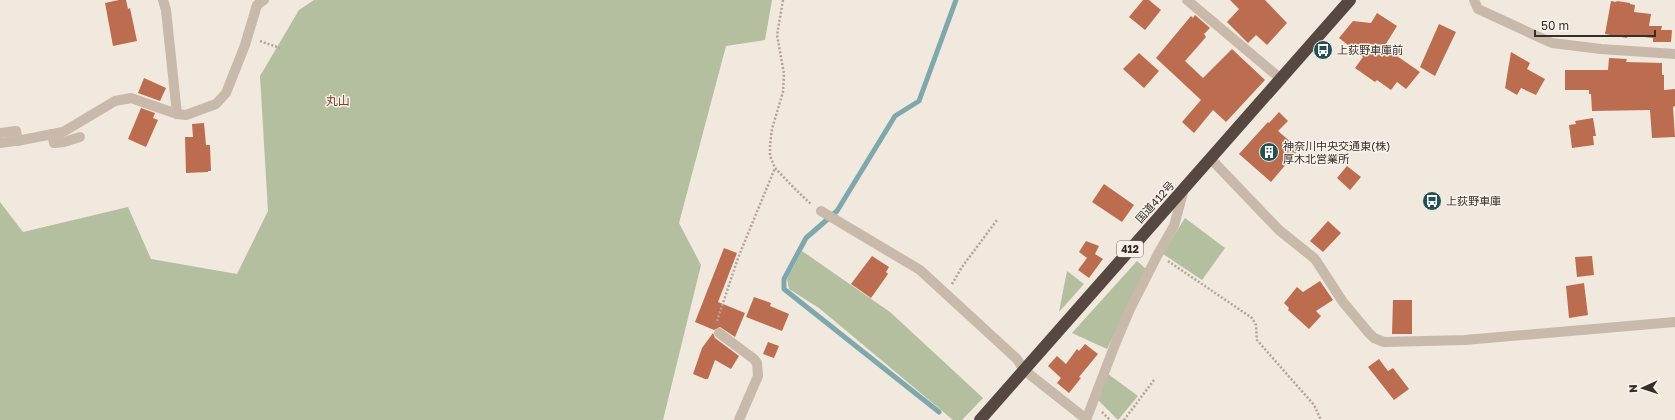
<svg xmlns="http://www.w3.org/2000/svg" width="1675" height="420" viewBox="0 0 1675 420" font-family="'Golos Text','Noto Sans JP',sans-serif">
  <rect width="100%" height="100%" fill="#f1e8de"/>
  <g fill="#b3bf9f">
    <polygon points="314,0 772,0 765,40 726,46 679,223 701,265 663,420 0,420 0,202 23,232 128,207 151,259 237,274 268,211 260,76 299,10"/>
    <polygon points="1185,218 1225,248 1202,280 1163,254"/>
    <polygon points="802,251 890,312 983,398 962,420 953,420 819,308 789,289 787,279"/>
    <polygon points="1137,261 1146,269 1107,349 1072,333"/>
    <polygon points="1067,271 1084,284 1059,312"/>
    <polygon points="1108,374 1138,396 1118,420 1098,400"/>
  </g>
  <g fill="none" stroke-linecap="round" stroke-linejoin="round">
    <polyline stroke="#7fa8ac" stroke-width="5" points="939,412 784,289 784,279 806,238 837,211 895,116 919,101 956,0"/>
  </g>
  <g fill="#bd6d4f">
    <polygon points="119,0 126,0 128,9 130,8 137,41 113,46 105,3"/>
    <polygon points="1143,0 1149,0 1161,10 1145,30 1129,17"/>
    <polygon points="1230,0 1265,0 1287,23 1267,45 1256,35 1248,43 1227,22 1239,9"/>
    <polygon points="1611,1 1616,2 1617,1 1630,3 1630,4 1635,5 1634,12 1651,14 1649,26 1662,26 1661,30 1672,30 1671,42 1653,42 1653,38 1628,35 1627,38 1605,34"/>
    <polygon points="1377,13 1397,26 1384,47 1420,72 1406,89 1397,82 1391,90 1377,80 1375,82 1355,68 1363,57 1339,38 1353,21 1371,23"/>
    <polygon points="1195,15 1210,28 1204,34 1206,37 1185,61 1203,78 1232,49 1265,80 1226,122 1213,110 1194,133 1182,122 1201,100 1156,58 1191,16 1193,18"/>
    <polygon points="1439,24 1456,32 1435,76 1420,67"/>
    <polygon points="1511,52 1530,63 1527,69 1545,79 1536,95 1521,88 1517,95 1505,88"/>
    <polygon points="1139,53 1159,71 1144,88 1123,69"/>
    <polygon points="1609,58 1627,59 1626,62 1662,63 1662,75 1664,75 1664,90 1675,89 1675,106 1673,107 1675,137 1652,138 1650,110 1592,111 1591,94 1589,94 1589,90 1565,90 1565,70 1608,70"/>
    <polygon points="144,78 166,88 160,101 138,93"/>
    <polygon points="141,108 155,113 153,118 158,120 146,147 128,139"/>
    <polygon points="1279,112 1288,121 1278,131 1299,149 1271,182 1239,154 1268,122 1269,123"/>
    <polygon points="1593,118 1596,136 1593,136 1594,145 1572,148 1569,125 1576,124 1575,121"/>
    <polygon points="204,123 206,145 210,145 211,171 208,171 208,172 186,173 185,137 193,137 192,124"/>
    <polygon points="1347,166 1361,177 1350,190 1337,178"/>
    <polygon points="1104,184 1134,205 1122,222 1092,202"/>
    <polygon points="1328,221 1341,233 1323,252 1310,241"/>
    <polygon points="1086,241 1099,246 1095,254 1103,259 1089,278 1078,270 1087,258 1079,252"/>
    <polygon points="724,248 737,253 718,302 745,313 735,337 720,327 714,330 695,322"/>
    <polygon points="872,256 889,267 886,272 888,274 871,298 851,284"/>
    <polygon points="1592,256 1594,275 1577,277 1575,257"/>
    <polygon points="1320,281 1333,300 1316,311 1321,316 1309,329 1288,310 1289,308 1284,303 1297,287 1303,292"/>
    <polygon points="1584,283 1588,315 1569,318 1566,286"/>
    <polygon points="754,297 771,303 770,306 789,314 782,331 746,317"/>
    <polygon points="1393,300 1412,300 1412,334 1392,334"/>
    <polygon points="713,333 715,338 739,356 731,369 715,360 708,379 705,379 693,374 702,348"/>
    <polygon points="768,342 779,346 774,358 763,354"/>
    <polygon points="1085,344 1098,354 1079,377 1081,378 1069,393 1057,383 1061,378 1048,366 1057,356 1066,364 1077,349 1079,351"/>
    <polygon points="1379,359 1388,371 1393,368 1409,389 1394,400 1368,367"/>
  </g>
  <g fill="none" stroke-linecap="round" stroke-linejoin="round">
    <g stroke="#b4a395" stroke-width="2.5" stroke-dasharray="2 2" stroke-linecap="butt">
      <polyline points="783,0 777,35 784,74 783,92 772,129 770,145 770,156 775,168 796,190 811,204"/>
      <polyline points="260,41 280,48"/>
      <polyline points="1168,261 1252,318 1256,325 1257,340 1314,405 1321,420"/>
      <polyline points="952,284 962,267 997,220"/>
      <polyline points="717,321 738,258 775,168"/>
      <polyline points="1102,412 1110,420"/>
      <polyline points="1124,420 1154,380"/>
    </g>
    <g stroke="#c8b9aa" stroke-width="10">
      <polyline points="163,0 166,10 177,114"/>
      <polyline points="1187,0 1281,79"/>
      <polyline points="1474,0 1478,9 1552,43 1601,49 1675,54"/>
      <polyline points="0,133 16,131 18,141"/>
      <polyline points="52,134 54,143 64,142 80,137"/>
      <polyline points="0,143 22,140 63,132 115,101 131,98 177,114 186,115 216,104 226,93 245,45 257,5 264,0"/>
      <polyline points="1211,159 1279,230 1315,259 1343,302 1368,332 1374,338 1384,342 1465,340 1675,322"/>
      <polyline points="821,211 920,270 1017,359 1024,370 1086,419"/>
      <polyline points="719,333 754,359 757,363 758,376 739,420"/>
      <polyline points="1086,420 1116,342 1130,309 1158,254 1174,226 1184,189"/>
    </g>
    <polyline stroke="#564841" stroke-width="12" points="980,420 1350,0"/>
  </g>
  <defs>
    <symbol id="bus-disc" viewBox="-11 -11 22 22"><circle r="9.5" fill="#225055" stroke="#f8f2ea"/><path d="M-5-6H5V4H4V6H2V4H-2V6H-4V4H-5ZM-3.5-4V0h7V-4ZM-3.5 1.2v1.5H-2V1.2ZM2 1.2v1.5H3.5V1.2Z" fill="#fff"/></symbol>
    <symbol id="building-disc" viewBox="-11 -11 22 22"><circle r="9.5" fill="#225055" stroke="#f8f2ea"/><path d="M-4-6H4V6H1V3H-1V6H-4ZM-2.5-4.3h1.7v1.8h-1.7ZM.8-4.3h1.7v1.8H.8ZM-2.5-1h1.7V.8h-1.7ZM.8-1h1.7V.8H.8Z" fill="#fff"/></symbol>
  </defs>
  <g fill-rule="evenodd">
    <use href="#bus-disc" x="1312" y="39" width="22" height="22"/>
    <use href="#building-disc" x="1258" y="141" width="22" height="22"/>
    <use href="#bus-disc" x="1421" y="190" width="22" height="22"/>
  </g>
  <g text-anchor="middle" stroke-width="3" stroke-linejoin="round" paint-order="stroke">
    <rect fill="#f8f2ea" stroke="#706963" stroke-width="1" x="1117" y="241" width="26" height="16" rx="3"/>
    <g font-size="10" font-weight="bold" fill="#362e29">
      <text x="1130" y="253">412</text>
    </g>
    <g font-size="11" fill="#362e29" stroke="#f8f2ea" text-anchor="start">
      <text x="1337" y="54">上荻野車庫前</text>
      <text x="1283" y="150">神奈川中央交通東(株)<tspan x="1283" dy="13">厚木北営業所</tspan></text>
      <text x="1446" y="205">上荻野車庫</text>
    </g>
    <g font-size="11" fill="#362e29" stroke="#f8f2ea">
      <text transform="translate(1155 202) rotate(-48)" y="4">国道412号</text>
    </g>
    <g font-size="12" fill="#7f3f28" stroke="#f8f2ea">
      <text x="338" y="105">丸山</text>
    </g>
  </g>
  <g transform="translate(1643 388) rotate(267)" stroke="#f8f2ea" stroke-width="3" paint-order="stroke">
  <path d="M0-3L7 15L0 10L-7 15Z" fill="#362e29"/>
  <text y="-6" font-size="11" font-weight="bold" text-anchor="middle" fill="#362e29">N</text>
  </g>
  <path d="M1535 30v6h120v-6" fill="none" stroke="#362e29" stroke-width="2"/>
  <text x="1541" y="30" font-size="12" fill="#362e29" stroke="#f8f2ea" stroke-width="3" paint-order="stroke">50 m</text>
</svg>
